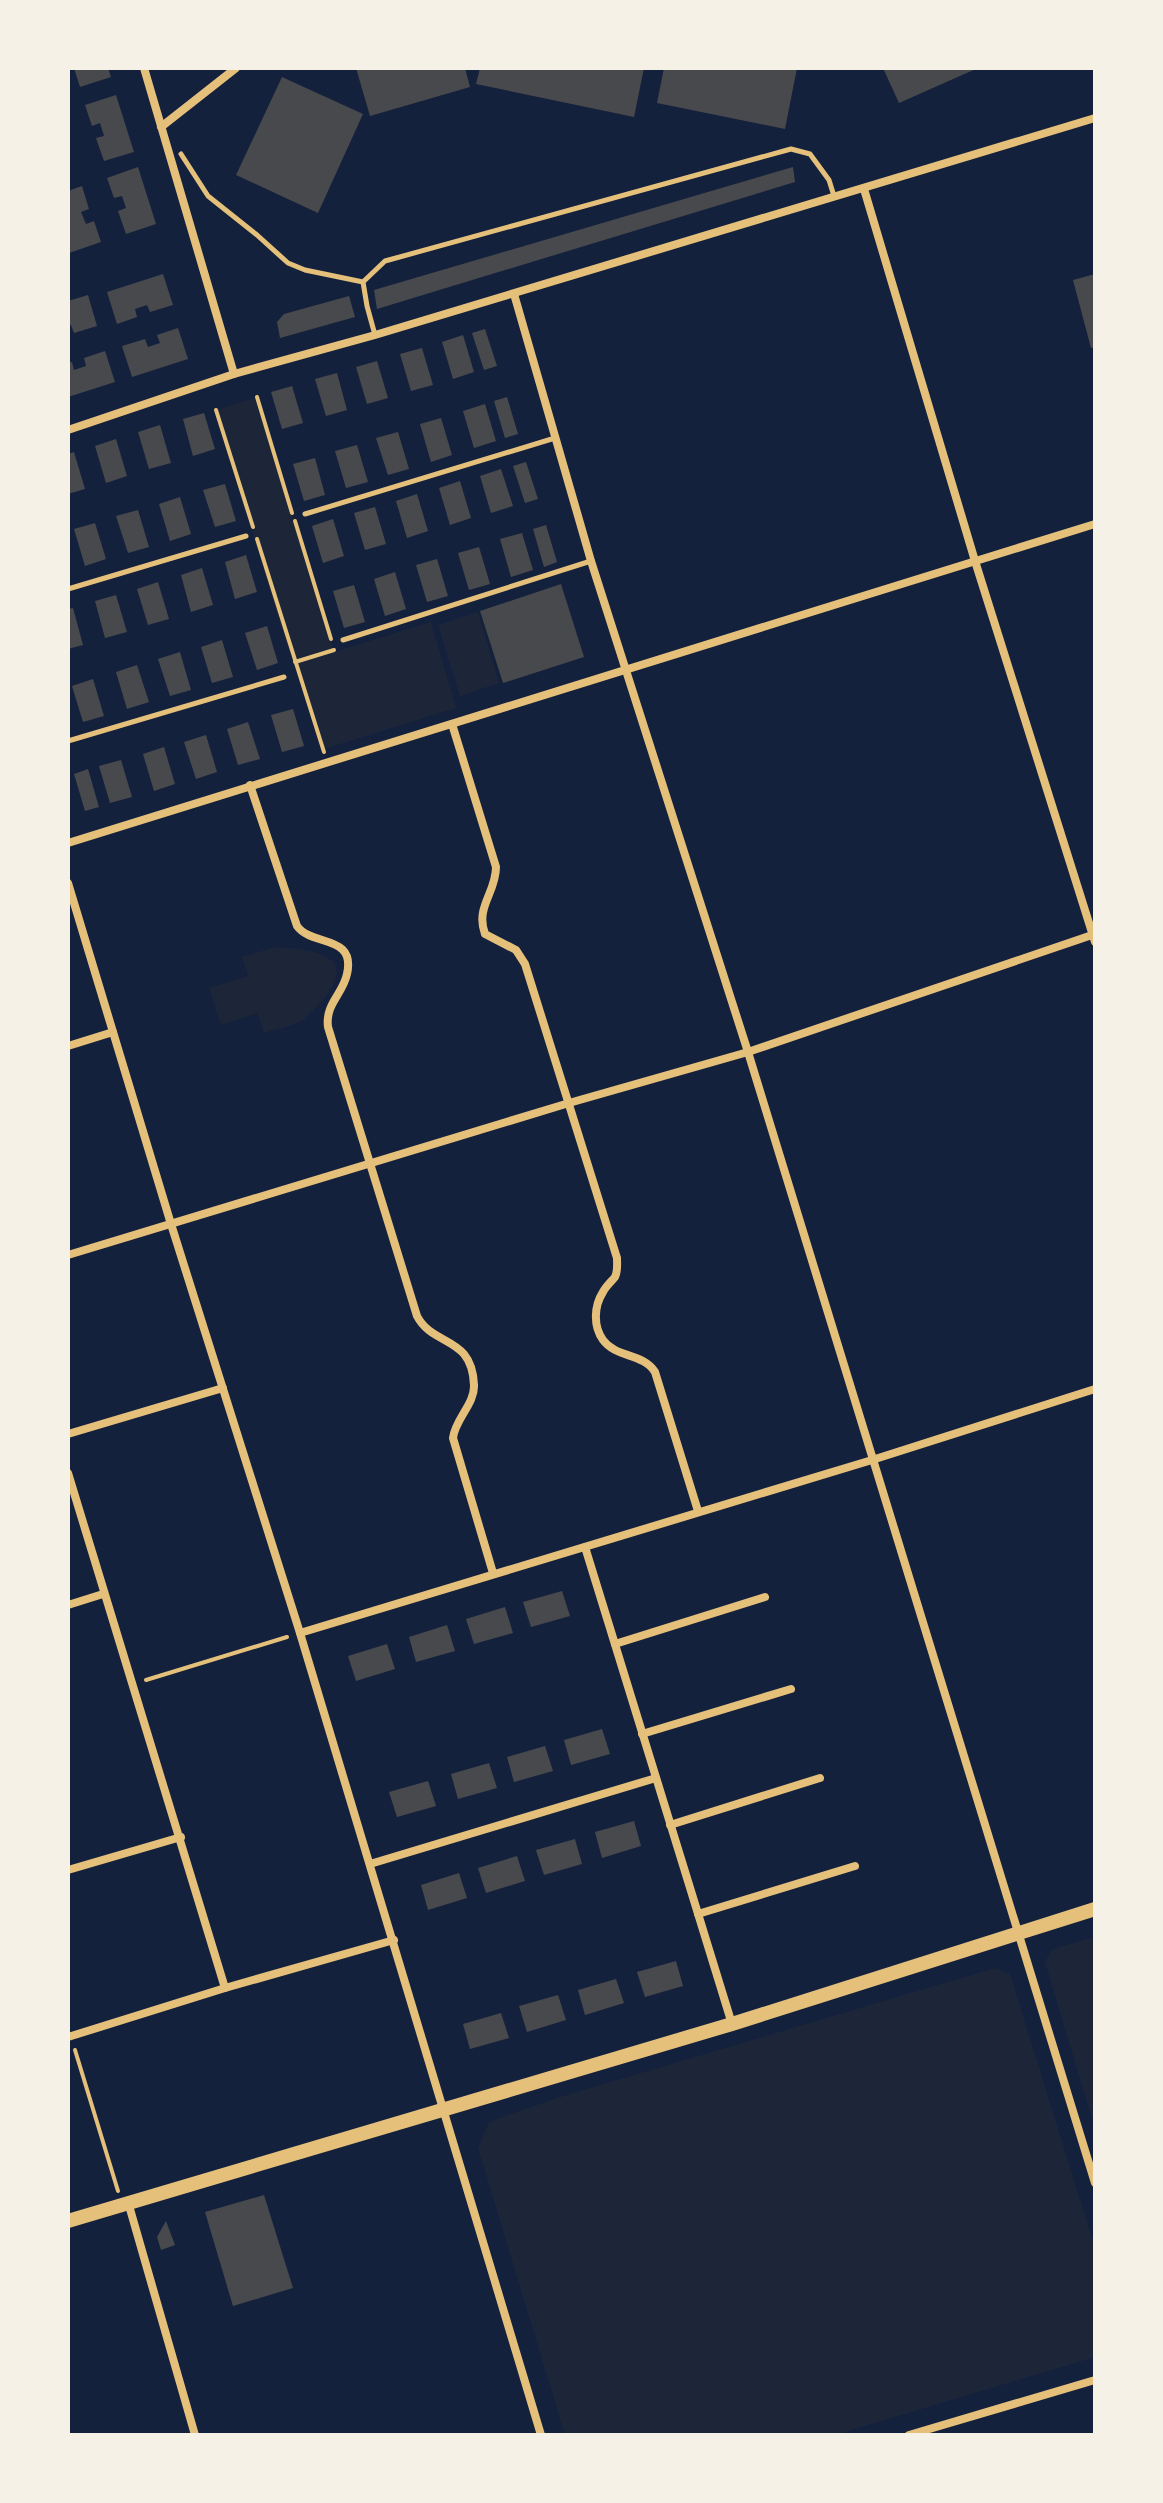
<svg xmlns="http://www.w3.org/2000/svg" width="1163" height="2503" viewBox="0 0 1163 2503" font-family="Overpass,sans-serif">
  <rect width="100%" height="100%" fill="#14213d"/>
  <g fill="#1d2539">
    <polygon points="257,397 334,652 431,622 456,708 324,749 284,637 216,410"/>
    <polygon points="478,612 499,683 460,696 438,625"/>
    <path d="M276,947C294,949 317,949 331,960C350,976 315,1011 301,1021C291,1027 275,1029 264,1033L258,1013L221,1025L209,988L248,976L242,957Z"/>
    <polygon points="1095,1937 1095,2128 1045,1962 1053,1949"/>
    <polygon points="995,1968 1010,1974 1095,2248 1095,2357 835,2435 565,2435 478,2148 489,2122 557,2098"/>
  </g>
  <g fill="#48494c">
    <polygon points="74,68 108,68 111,77 80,87"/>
    <polygon points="356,68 465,68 470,87 370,116"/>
    <polygon points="480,68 644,68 634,117 476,84"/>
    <polygon points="664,68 797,68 785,129 657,103"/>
    <polygon points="883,68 978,68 899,103"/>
    <polygon points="282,77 363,114 318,213 236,175"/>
    <polygon points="116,95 134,152 104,161 96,138 104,136 100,123 92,126 85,105"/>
    <polygon points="138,167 156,224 126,234 118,211 126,208 122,196 114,198 107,178"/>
    <polygon points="793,167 795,182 377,309 374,290"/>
    <polygon points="82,186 89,209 81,212 86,224 94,221 101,242 69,253 68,191"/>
    <polygon points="163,274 173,305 150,312 147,305 135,309 137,317 117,324 107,292"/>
    <polygon points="1095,274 1095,347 1091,348 1073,280"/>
    <polygon points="88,295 97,326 74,333 71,325 68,326 68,301"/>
    <polygon points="349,296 355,317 280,338 277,322 284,314"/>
    <polygon points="178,328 188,359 132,377 122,346 145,339 148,347 160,343 157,335"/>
    <polygon points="485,329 497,366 484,370 472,333"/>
    <polygon points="463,335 474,372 453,379 442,342"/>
    <polygon points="422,348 433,385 411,391 400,354"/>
    <polygon points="105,351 115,382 68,397 68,363 72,362 74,370 86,366 84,358"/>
    <polygon points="377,361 388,398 367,404 356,367"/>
    <polygon points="337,373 347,410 326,416 315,379"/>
    <polygon points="292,386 303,423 282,429 271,392"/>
    <polygon points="507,397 518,434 505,438 494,401"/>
    <polygon points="485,404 496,441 474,448 463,411"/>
    <polygon points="204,413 215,449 193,456 183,419"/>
    <polygon points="441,418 452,455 431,462 420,424"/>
    <polygon points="160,425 171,463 149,469 138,432"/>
    <polygon points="398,432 409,469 388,475 376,438"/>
    <polygon points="116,439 127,476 106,483 95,446"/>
    <polygon points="357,445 368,482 346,488 335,451"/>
    <polygon points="74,452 85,489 68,494 68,454"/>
    <polygon points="315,458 325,495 304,501 293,464"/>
    <polygon points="526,462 538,499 525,503 513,466"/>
    <polygon points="501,469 513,506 491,513 480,476"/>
    <polygon points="460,481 471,518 450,525 439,488"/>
    <polygon points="225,484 236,521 215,527 203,490"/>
    <polygon points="417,494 428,531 407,538 396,501"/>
    <polygon points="180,497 191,534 170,541 159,504"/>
    <polygon points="375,507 386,544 365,550 354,513"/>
    <polygon points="138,510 149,547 128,553 116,516"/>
    <polygon points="333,519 344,556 323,563 312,526"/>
    <polygon points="95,523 106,559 85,566 74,529"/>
    <polygon points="546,525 557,562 544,567 533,529"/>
    <polygon points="522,533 533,570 511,577 500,539"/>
    <polygon points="479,547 490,584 469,590 458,553"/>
    <polygon points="246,555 257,592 235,599 225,562"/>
    <polygon points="437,559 448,596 427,602 416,565"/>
    <polygon points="202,568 213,605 191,612 181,575"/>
    <polygon points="395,572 406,609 385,616 374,579"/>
    <polygon points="158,582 169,619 148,625 137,589"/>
    <polygon points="561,584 584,657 503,683 480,611"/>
    <polygon points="354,585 365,622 344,628 333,591"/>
    <polygon points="116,595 127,632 105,638 95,601"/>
    <polygon points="73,608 83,645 68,649 68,609"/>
    <polygon points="267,626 278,663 257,670 245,633"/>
    <polygon points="222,640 233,677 212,683 201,647"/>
    <polygon points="180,652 191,690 170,696 158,659"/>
    <polygon points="137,665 149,702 127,709 116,672"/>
    <polygon points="93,679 104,716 83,722 72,686"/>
    <polygon points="293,709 304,746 282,752 271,715"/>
    <polygon points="248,722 260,759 238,765 227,729"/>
    <polygon points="206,735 217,772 196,779 184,742"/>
    <polygon points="164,747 175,784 154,791 143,754"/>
    <polygon points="121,760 132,797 110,803 99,766"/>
    <polygon points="88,769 99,807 85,811 74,774"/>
    <polygon points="562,1591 570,1616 531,1627 523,1602"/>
    <polygon points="505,1607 513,1633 474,1644 466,1619"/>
    <polygon points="447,1625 455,1651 416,1662 409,1637"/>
    <polygon points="387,1644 395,1669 356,1681 348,1656"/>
    <polygon points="602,1729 610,1754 571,1765 564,1740"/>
    <polygon points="545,1746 553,1771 514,1782 507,1757"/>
    <polygon points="489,1763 497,1788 458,1799 451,1774"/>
    <polygon points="428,1781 436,1806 397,1817 389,1792"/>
    <polygon points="634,1821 641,1846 602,1858 595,1832"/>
    <polygon points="575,1839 582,1864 544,1875 536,1850"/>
    <polygon points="517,1856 525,1881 486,1893 478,1868"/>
    <polygon points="459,1873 467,1898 428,1910 421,1885"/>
    <polygon points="676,1961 683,1986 645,1997 637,1972"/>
    <polygon points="616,1979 624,2003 585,2015 578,1990"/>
    <polygon points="558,1995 566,2020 527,2032 519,2006"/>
    <polygon points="501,2013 509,2038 470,2049 463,2024"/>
    <polygon points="264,2195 293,2288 233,2306 205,2212"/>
    <polygon points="166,2221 175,2245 161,2250 157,2237"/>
  </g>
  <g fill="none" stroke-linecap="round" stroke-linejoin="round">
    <g stroke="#e5c07b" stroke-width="4">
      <polyline points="257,397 292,513"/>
      <polyline points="216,410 253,527"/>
      <polyline points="295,521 331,639"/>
      <polyline points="257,539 324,752"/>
      <polyline points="295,662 334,650"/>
      <polyline points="146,1680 287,1637"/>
      <polyline points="75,2050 118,2191"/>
    </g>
    <g stroke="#e5c07b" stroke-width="5">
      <polyline points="181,154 208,196 257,235 288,263 305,270 363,282"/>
      <polyline points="375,335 367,306 363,282 385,261 791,149 810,154 829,180 834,196"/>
      <polyline points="305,514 555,438"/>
      <polyline points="68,589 246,536"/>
      <polyline points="343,640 591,561"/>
      <polyline points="68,741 284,677"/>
    </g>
    <g stroke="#e5c07b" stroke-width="8">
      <polyline points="144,68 234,374"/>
      <polyline points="161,127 236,68"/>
      <polyline points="864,189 975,561 1095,942"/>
      <polyline points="514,294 591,561 748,1052 1095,2183"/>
      <polyline points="68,430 234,374 375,335 1095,118"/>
      <path d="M452,724L496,867C496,893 475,907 485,934L516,950L525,964L617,1258C617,1265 618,1271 615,1277C611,1282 606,1286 603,1292C594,1306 593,1326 603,1340C616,1358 643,1353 655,1372L698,1511"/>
      <path d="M250,785L297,926C312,947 356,934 347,974C343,994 325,1004 328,1027L417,1316C433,1347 472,1335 474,1385C475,1404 455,1419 453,1438L493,1573"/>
      <polyline points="68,843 1095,524"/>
      <polyline points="68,883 171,1224 300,1633 541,2435"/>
      <polyline points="68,1046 113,1032"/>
      <polyline points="68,1255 569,1103 748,1052 1095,934"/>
      <polyline points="68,1434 223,1388"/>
      <polyline points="68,1473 225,1988"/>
      <polyline points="585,1547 732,2024"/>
      <polyline points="68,1605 103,1594"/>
      <polyline points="300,1633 872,1460 1095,1389"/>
      <polyline points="615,1644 765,1597"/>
      <polyline points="642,1734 791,1689"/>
      <polyline points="670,1825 820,1778"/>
      <polyline points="370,1864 656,1778"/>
      <polyline points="68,1870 181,1837"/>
      <polyline points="698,1914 855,1866"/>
      <polyline points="68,2037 225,1988 394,1940"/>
      <polyline points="128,2202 195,2435"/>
      <polyline points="909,2435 1095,2380"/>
    </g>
    <polyline stroke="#e5c07b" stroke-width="14" points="68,2221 732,2024 1095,1909"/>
  </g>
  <rect width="1163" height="2503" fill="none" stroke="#f6f1e7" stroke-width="140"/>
</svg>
